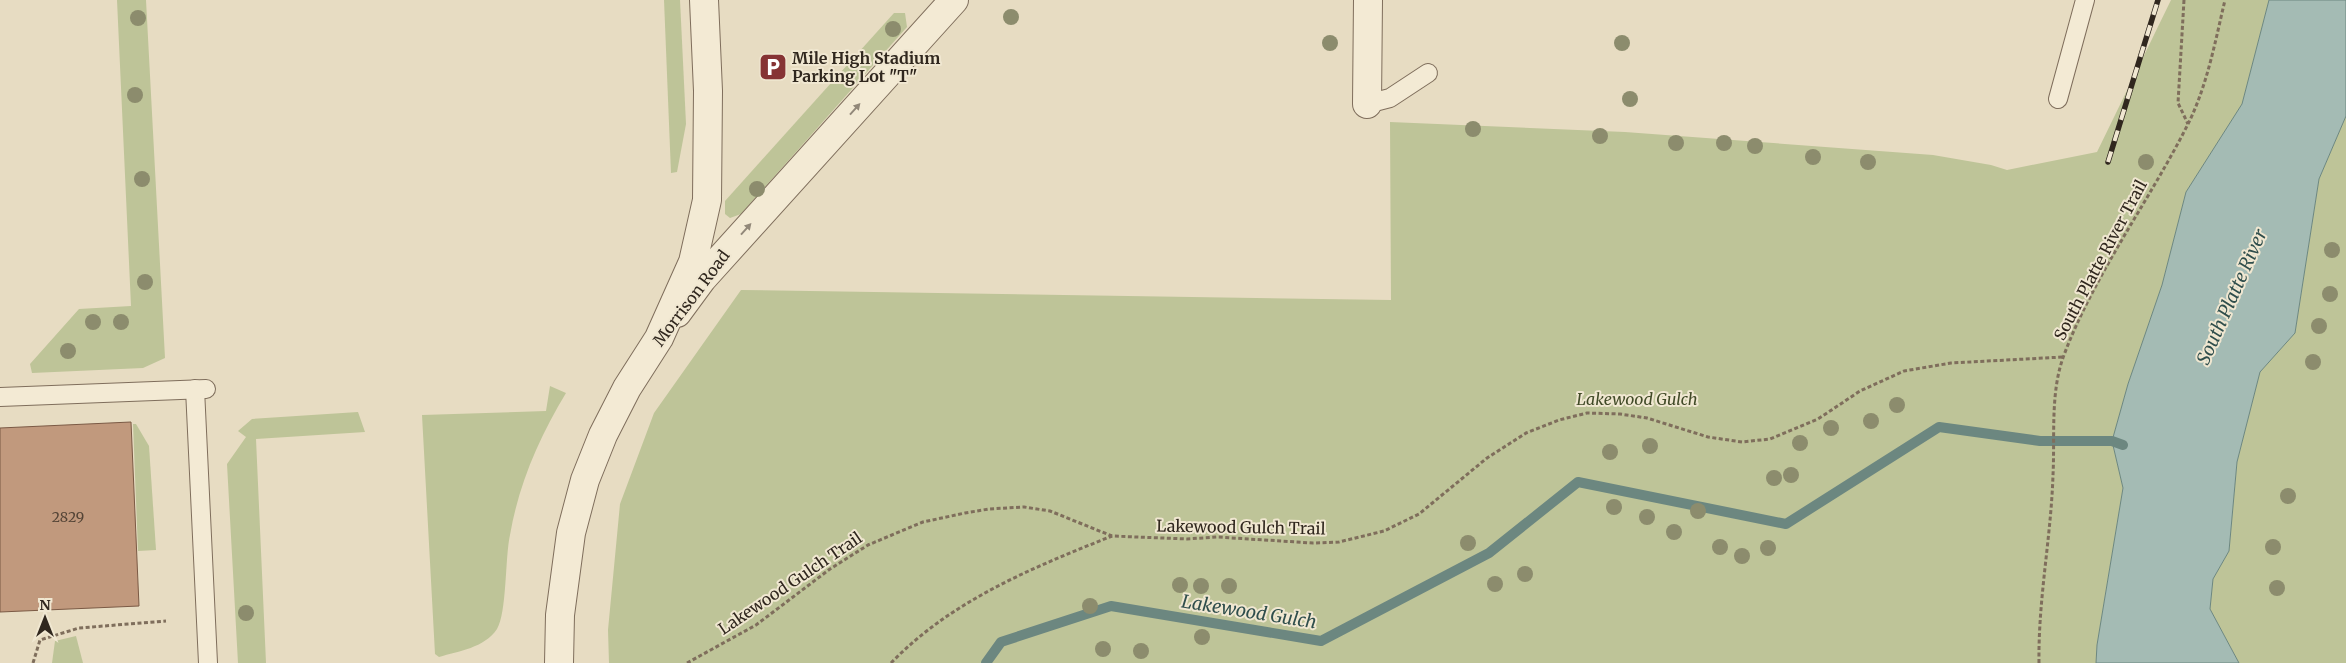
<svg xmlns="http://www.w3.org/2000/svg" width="2346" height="663" viewBox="0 0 2346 663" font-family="Merriweather,serif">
  <rect width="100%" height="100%" fill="#e7dcc2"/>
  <g fill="#bec498">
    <polygon points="117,0 146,0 165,358 143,368 32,373 30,364 79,309 131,306"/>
    <polygon points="664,0 680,0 686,124 677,172 671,173"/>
    <polygon points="2171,0 2269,0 2242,104 2186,192 2162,285 2128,384 2112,441 2123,488 2097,645 2096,663 609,663 608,630 620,504 654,413 741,290 1391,300 1390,122 1625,132 1933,155 1991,165 2007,170 2097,152"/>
    <polygon points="894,13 905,13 907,27 741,214 730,218 725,214 725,201"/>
    <polygon points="2346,116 2346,663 2239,663 2210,609 2213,579 2229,551 2237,462 2260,372 2295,333 2319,179"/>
    <path d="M550,386L566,393C539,438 519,483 510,535C505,557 507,613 497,629C484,648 459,651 439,657L435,654L422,415L546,411Z"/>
    <polygon points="358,412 365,432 256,439 266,663 238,663 227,464 246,437 238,431 252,419"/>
    <polygon points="133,424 136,424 149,446 156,550 138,551"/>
    <polygon points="76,636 83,663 52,663 55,641"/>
  </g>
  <polygon fill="#a4bbb4" stroke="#6c8780" points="2269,0 2346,0 2346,116 2319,179 2295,333 2260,372 2237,462 2229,551 2213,579 2210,609 2239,663 2096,663 2097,645 2123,488 2112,441 2128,384 2162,285 2186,192 2242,104"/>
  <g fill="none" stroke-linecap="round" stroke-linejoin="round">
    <polyline stroke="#6c8780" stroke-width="10" points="986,663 1001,642 1111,606 1321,641 1489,553 1578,482 1786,524 1939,427 2040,441 2112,441 2123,445"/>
  </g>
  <polygon fill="#c1997d" stroke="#7b5a45" points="131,422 139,606 0,612 0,428"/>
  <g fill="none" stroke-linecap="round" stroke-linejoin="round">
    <defs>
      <g id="service">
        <polyline points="2058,99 2085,0"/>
        <polyline points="1367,104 1390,98 1428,73"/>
        <polyline points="195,389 208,663"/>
        <polyline points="0,397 206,389"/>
      </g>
      <g id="minor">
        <polyline points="1367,104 1368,0"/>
        <polyline points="677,313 702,279 954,0"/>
      </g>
      <polyline id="tertiary" points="559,663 560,615 571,533 585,480 603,435 627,388 659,338 693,262 707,200 708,91 704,0"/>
    </defs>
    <use href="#service" stroke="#7f6e5c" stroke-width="20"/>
    <use href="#minor" stroke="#7f6e5c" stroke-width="30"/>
    <use href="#tertiary" stroke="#7f6e5c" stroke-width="30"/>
    <g stroke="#7f6e5c" stroke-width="3" stroke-dasharray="4 2.5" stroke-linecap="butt">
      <polyline points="2184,0 2178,103 2188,124"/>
      <polyline points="33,663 40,640 79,628 166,621"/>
      <polyline points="687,663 756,625 830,569 868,545 923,522 965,513 989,509 1024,507 1050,511 1112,536 1187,539 1217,537 1313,543 1339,542 1384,531 1419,514 1487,458 1526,433 1559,420 1587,413 1620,414 1647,418 1708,437 1742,442 1770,439 1818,419 1860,391 1904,371 1951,363 2063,357"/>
      <path d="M891,663C952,600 1032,568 1112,536"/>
      <path d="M2039,663C2038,600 2051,538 2053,475C2055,436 2050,392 2064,355C2094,275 2148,203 2187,126C2207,87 2215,42 2225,0"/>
    </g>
    <use href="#service" stroke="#f3ead4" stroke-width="18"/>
    <use href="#minor" stroke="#f3ead4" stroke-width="28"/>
    <use href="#tertiary" stroke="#f3ead4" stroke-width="28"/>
    <defs>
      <polyline id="rail" points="2108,162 2158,0"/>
    </defs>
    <use href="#rail" stroke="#30271e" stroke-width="5.5"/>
    <use href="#rail" stroke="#f0e7d1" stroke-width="4" stroke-dasharray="11" stroke-linecap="butt"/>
  </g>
  <g fill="#8c8c6d">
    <circle cx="1011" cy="17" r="8"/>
    <circle cx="138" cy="18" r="8"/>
    <circle cx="893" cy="29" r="8"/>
    <circle cx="1330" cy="43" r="8"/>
    <circle cx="1622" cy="43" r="8"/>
    <circle cx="135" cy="95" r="8"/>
    <circle cx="1630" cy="99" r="8"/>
    <circle cx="1473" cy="129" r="8"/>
    <circle cx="1600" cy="136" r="8"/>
    <circle cx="1676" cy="143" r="8"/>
    <circle cx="1724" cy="143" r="8"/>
    <circle cx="1755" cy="146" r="8"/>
    <circle cx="1813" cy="157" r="8"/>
    <circle cx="1868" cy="162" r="8"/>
    <circle cx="2146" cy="162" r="8"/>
    <circle cx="142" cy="179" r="8"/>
    <circle cx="757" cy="189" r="8"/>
    <circle cx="2332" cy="250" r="8"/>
    <circle cx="145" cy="282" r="8"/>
    <circle cx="2330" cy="294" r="8"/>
    <circle cx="93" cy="322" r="8"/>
    <circle cx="121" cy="322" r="8"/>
    <circle cx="2319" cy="326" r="8"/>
    <circle cx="68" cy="351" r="8"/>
    <circle cx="2313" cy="362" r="8"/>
    <circle cx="1897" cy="405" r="8"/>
    <circle cx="1871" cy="421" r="8"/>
    <circle cx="1831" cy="428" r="8"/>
    <circle cx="1800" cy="443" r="8"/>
    <circle cx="1650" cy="446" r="8"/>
    <circle cx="1610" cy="452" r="8"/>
    <circle cx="1791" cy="475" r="8"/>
    <circle cx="1774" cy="478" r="8"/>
    <circle cx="2288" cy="496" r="8"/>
    <circle cx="1614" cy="507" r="8"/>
    <circle cx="1698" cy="511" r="8"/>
    <circle cx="1647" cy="517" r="8"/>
    <circle cx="1674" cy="532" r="8"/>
    <circle cx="1468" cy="543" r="8"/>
    <circle cx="1720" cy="547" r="8"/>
    <circle cx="2273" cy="547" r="8"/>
    <circle cx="1768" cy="548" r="8"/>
    <circle cx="1742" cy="556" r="8"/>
    <circle cx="1525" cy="574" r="8"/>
    <circle cx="1495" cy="584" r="8"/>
    <circle cx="1180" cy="585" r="8"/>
    <circle cx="1201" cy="586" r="8"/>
    <circle cx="1229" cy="586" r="8"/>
    <circle cx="2277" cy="588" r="8"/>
    <circle cx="1090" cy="606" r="8"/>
    <circle cx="246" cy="613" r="8"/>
    <circle cx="1202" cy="637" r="8"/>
    <circle cx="1103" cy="649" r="8"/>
    <circle cx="1141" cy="651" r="8"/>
  </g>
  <defs><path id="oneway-solid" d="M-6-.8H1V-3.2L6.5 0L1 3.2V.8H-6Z" transform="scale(1.25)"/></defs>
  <g fill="#928879">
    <use href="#oneway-solid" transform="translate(855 109) rotate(-48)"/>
    <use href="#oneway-solid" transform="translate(746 229) rotate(-48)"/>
  </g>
  <defs>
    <symbol id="parking-square" viewBox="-11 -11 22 22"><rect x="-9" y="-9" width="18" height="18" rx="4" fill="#863334" stroke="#f0e7d1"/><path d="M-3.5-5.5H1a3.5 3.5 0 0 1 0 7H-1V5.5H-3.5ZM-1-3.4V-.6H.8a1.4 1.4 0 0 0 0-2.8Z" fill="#fff"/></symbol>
  </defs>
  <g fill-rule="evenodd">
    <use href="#parking-square" x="757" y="51" width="32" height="32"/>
  </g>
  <g text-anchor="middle" stroke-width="4" stroke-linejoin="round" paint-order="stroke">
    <g font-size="14" fill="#544436">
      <text x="68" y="522">2829</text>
    </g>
    <g font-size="16" font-weight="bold" fill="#30271e" stroke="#f0e7d1" text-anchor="start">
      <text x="792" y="64">Mile High Stadium<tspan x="792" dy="18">Parking Lot "T"</tspan></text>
    </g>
    <g font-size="16" fill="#30271e" stroke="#f0e7d1">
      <text transform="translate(2100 260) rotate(-62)" y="6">South Platte River Trail</text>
      <text transform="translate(691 298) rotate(-53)" y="6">Morrison Road</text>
      <text transform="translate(1241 527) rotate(1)" y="6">Lakewood Gulch Trail</text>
      <text transform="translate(790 583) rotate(-34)" y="6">Lakewood Gulch Trail</text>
    </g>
    <g font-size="16" font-style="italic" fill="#414a27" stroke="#f0e7d1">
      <text x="1637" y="405">Lakewood Gulch</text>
    </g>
    <g font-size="18" font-style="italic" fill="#2f4e4c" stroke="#f0e7d1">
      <text transform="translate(2232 297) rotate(-66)" y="6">South Platte River</text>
      <text transform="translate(1249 612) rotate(9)" y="6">Lakewood Gulch</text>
    </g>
  </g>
  <g transform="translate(45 618)" stroke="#f0e7d1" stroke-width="4" paint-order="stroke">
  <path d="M0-4L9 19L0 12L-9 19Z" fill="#30271e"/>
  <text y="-8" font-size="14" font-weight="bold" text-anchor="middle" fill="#30271e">N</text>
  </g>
</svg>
